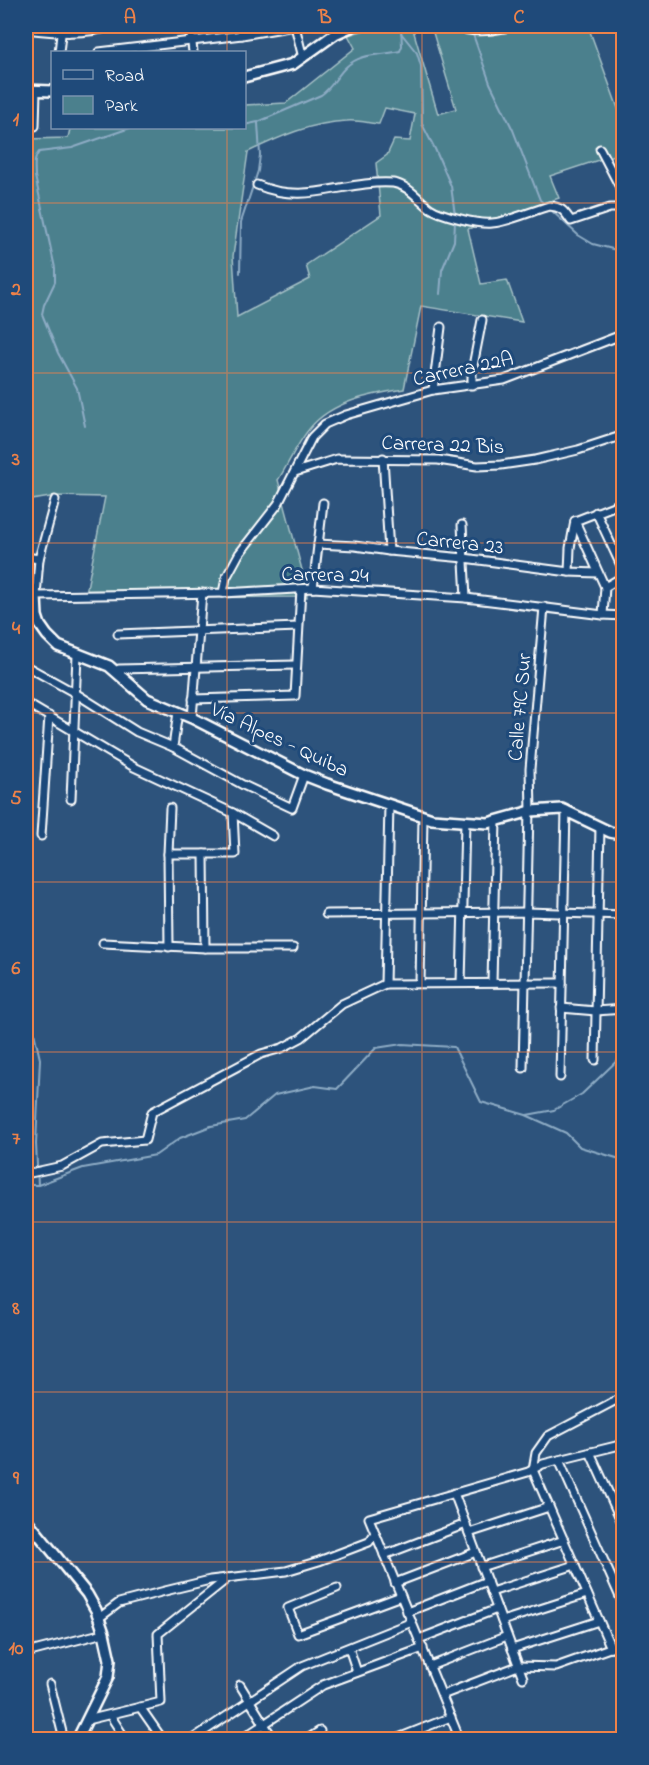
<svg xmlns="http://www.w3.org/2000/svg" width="649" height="1765" viewBox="0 0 649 1765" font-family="'Indie Flower',sans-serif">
  <rect width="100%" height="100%" fill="#2d537c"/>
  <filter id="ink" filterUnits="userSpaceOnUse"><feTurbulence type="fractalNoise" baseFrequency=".0167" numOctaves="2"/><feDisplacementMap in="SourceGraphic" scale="12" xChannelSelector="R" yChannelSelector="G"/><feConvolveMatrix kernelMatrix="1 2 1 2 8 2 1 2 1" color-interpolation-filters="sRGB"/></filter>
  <g filter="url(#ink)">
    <path fill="#4b808d" stroke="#a5c0c6" stroke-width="1.5" fill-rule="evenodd" d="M379,26H412L438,114L456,109L431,26H588L619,111L623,110V152L550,176L559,198L468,229L481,284L507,280L522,322L421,306L404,389C372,394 332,401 310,428C297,443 289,463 278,480L306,585L307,597L85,598L105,497L56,496L26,501V408L30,391L26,389V139L68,138L70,129L77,128H244L245,105L286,103L355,48L348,35ZM385,108L415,114L410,141L394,140L387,155L376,163L381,215L306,265L310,279L237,317L233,256L248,152C279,137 312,122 347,121C357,120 369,123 379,124Z"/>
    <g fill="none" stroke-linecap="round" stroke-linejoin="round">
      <g stroke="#8eacc5" stroke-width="2">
        <polyline points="470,26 490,83 513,130 540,200 578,235 593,244 624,252"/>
        <polyline points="401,33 417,53 421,66 422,124 435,149 451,186 455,215"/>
        <path d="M244,125L258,122L321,95C332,88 337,75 346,67C362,52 380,56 400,51L402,46L401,26"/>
        <polyline points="240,273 241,222 258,171 260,155 258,123"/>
        <polyline points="440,294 442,270 454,241 455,221"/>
        <path d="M85,426L77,388L58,353L42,314L44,305L55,282V268L35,176C35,168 33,159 39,152L72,148L130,128"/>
        <polyline points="26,956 31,978 31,1019 40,1059 36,1144 38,1185"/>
        <polyline points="527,1115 554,1110 582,1094 624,1054"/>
        <polyline points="26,1185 38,1185 83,1168 156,1155 180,1138 211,1126 245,1120 275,1095 315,1086 337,1089 376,1048 402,1044 454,1047 481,1102 526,1115 566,1133 580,1147 620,1159 624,1163"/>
      </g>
      <defs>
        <g id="street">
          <polyline points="190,26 193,52"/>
          <polyline points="241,26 242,35"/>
          <polyline points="295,26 303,58"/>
          <path d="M455,26C474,35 497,29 517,26"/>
          <path d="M26,29C57,33 84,35 114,26"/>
          <polyline points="59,52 62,26"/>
          <polyline points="99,52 242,35 295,26"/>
          <polyline points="35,126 36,90"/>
          <polyline points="600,149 624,195"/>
          <path d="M257,185C307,206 343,180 393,183C408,185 418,199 430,208C440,215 480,225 492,223C508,222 532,211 549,206C562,207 564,211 571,221L610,208H624"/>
          <polyline points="472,385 472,371 482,320"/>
          <polyline points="433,390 441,327"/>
          <polyline points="383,458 389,551"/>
          <polyline points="295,472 337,459 438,460 477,466 501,465 535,460 578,450 624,435"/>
          <polyline points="55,500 39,559 36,596 223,593 313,588 466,598 603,615 624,616"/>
          <polyline points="596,512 624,572"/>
          <polyline points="575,521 605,587 603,615"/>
          <polyline points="575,521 624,502"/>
          <polyline points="462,525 466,598"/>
          <polyline points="318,544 355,546 389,551 464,558 569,572 598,573"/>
          <polyline points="26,557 39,559"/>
          <polyline points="569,572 570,548 575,521"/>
          <polyline points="605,587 624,576"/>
          <polyline points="313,588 323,503"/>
          <polyline points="223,593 226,578 239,554 278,504 312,437 325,424 346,415 433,390 504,380 624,334"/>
          <polyline points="118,634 298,627"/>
          <polyline points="26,666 75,693 137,732 173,747 243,785 292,808 304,775"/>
          <polyline points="115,672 119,669 296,665"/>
          <polyline points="193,699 295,696 301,589"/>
          <polyline points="26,703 134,767 233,813 235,854 168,854"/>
          <polyline points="192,718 202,593"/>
          <polyline points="173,747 178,712"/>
          <polyline points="71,799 77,655"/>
          <polyline points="531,811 530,769 544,607"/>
          <polyline points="233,813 273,836"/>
          <polyline points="41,836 49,716"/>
          <polyline points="204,854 205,948"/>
          <polyline points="326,914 527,912 624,915"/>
          <polyline points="103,943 205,948 293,948"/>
          <polyline points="169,947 168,854 170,808"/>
          <polyline points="492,982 496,821"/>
          <polyline points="420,983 423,817"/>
          <polyline points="461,983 465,822"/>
          <polyline points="385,984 389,805"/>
          <polyline points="561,1008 596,1011 624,1009"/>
          <polyline points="595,1060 600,827"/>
          <polyline points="523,1068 529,811"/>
          <polyline points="560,1077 566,810"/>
          <polyline points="26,1174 62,1166 102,1144 145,1140 152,1112 261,1054 282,1048 301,1038 342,1004 385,984 562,983"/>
          <polyline points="590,1452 624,1527"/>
          <polyline points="559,1460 624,1606"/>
          <polyline points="454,1493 523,1678"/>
          <polyline points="469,1533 549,1507"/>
          <polyline points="384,1555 466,1524"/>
          <polyline points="481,1567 564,1540"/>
          <polyline points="395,1583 476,1552"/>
          <polyline points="337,1588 288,1608 298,1634 401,1596"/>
          <polyline points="491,1592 575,1565"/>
          <polyline points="407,1612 487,1581"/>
          <polyline points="99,1618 119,1603 165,1591 210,1580 286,1571 319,1561 369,1542 375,1533"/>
          <polyline points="502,1621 587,1594"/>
          <polyline points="419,1639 497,1609"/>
          <polyline points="349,1648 357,1672"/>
          <polyline points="611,1648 533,1470 536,1453 548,1436 624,1396"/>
          <polyline points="512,1649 599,1621"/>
          <polyline points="26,1653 104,1633"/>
          <polyline points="430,1666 507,1636"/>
          <polyline points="50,1684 64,1740"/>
          <polyline points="240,1685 274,1740"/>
          <polyline points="442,1695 518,1666 556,1667 624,1643"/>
          <polyline points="140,1707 163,1740"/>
          <polyline points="110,1715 126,1740"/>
          <polyline points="87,1720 161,1702 158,1634 228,1578"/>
          <polyline points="191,1740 302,1666 412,1622"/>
          <polyline points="240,1740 323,1685 423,1648"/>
          <polyline points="306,1740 320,1731"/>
          <polyline points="393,1740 451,1717"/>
          <polyline points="460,1740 369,1518 528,1472 543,1464 624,1444"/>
        </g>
        <g id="secondary">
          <polyline points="244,77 293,64 335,34 353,26"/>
          <polyline points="26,90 52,91"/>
          <polyline points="26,595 36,596 37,616 40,625 47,635 58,646 109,666 147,699 192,718 304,775 327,784 432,819 488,823 531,811 562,809 610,832 624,835"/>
          <polyline points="26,1519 87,1594 96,1610 104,1633 110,1660 108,1677 77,1740"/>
        </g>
      </defs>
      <use href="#street" stroke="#fff" stroke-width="11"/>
      <use href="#secondary" stroke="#fff" stroke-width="14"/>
      <use href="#street" stroke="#1f4a7a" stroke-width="7"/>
      <use href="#secondary" stroke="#1f4a7a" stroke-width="9"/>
    </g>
  </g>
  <path fill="none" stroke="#ee8249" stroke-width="1.5" stroke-opacity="0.55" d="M227,26V52M422,26V1740M227,128V1740M26,203H624M26,373H624M26,543H624M26,713H624M26,882H624M26,1052H624M26,1222H624M26,1392H624M26,1562H624"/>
  <g text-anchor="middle" stroke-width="6" stroke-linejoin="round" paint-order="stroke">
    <g font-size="21" fill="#fff" stroke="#1f4a7a">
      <text transform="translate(463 368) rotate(-12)" y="7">Carrera 22A</text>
      <text transform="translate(443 444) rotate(2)" y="7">Carrera 22 Bis</text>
      <text transform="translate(460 542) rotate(6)" y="7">Carrera 23</text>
      <text transform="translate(325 574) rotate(1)" y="7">Carrera 24</text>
      <text transform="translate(519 707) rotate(-85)" y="7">Calle 79C Sur</text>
      <text transform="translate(280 739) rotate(25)" y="7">Vía Alpes - Quiba</text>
    </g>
  </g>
  <rect width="649" height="1765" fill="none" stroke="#1f4a7a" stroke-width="66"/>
  <rect x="51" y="51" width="195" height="78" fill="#1f4a7a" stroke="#7992af" stroke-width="1.5"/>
  <rect x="63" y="70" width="30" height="9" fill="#1f4a7a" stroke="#7992af" stroke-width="1.5"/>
  <text x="105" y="81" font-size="18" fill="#ffffff">Road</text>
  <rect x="63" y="96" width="30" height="18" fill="#4b808d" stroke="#7992af" stroke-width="1.5"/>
  <text x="105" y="111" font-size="18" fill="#ffffff">Park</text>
  <rect x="33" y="33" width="583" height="1699" fill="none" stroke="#ee8249" stroke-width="2"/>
  <g font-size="20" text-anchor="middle" font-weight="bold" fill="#ee8249">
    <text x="130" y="23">A</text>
    <text x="325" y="23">B</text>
    <text x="519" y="23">C</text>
    <text x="16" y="125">1</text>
    <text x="16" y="295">2</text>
    <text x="16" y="465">3</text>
    <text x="16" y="634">4</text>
    <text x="16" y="804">5</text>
    <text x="16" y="974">6</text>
    <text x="16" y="1144">7</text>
    <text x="16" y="1314">8</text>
    <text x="16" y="1484">9</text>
    <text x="16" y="1654">10</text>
  </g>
</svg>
